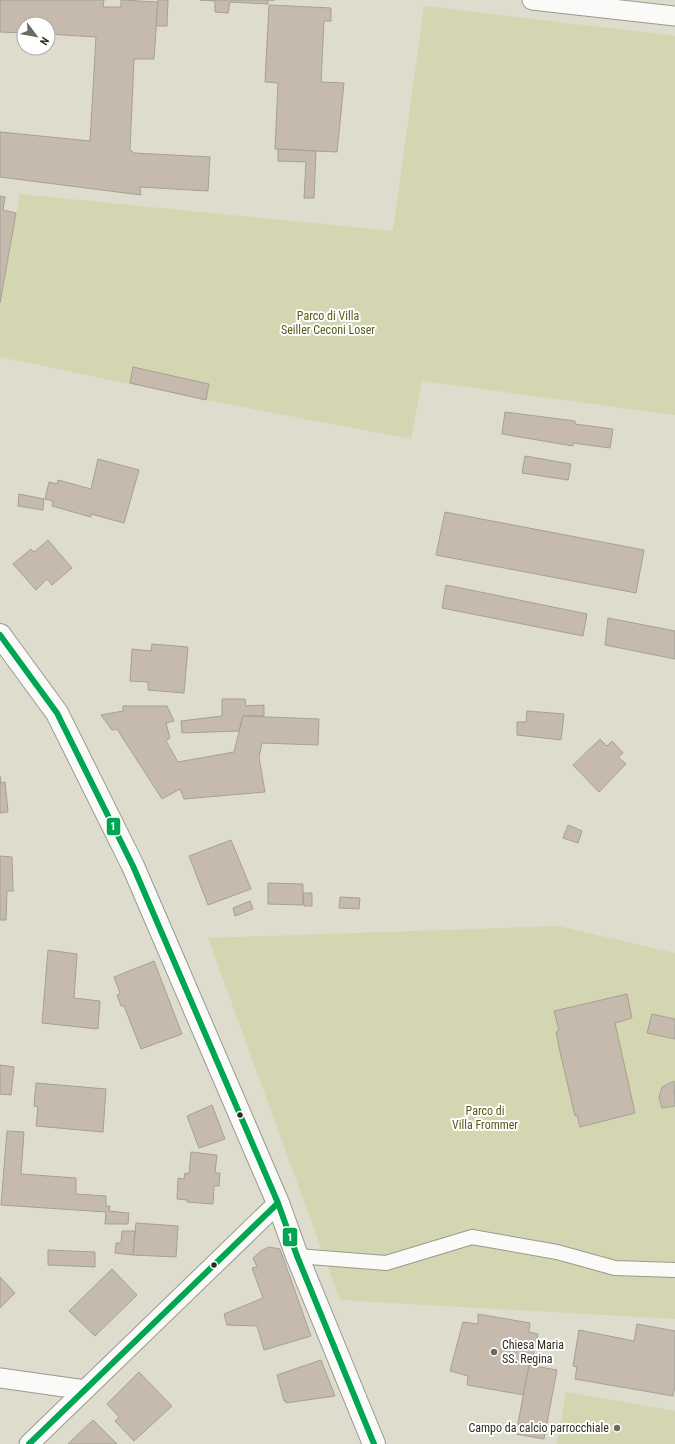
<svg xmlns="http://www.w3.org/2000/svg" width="675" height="1444" viewBox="0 0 675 1444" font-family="'Roboto Condensed',sans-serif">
  <rect width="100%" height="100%" fill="#dedccd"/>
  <g fill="#d4d5b1">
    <polygon points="424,6 675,36 675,415 422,381 411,439 206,400 0,357 0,303 20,194 393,231"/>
    <polygon points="558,926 675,953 675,1319 340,1300 208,938"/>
    <polygon points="566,1392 675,1411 675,1444 557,1444"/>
  </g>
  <g fill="#c6baad" stroke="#a5a096">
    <polygon points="0,0 104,0 103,7 121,7 121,0 158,2 154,59 134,59 130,149 134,153 210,157 208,191 140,187 141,195 0,177 0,132 90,141 96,37 48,34 48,24 24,24 24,33 0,32"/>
    <polygon points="158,0 168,0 167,26 156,26"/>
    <polygon points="200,0 275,0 268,0 268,4 230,2 228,13 215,12 215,1"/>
    <polygon points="269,5 331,8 331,21 324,21 321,82 344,83 337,152 275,149 278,83 265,82"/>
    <polygon points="278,149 316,151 314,198 304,198 306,162 278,161"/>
    <polygon points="0,196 5,197 3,210 16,213 0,303"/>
    <polygon points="133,367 209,384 206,400 130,383"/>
    <polygon points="505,412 575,421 575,424 613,429 610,448 573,443 573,446 502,434"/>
    <polygon points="525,456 571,464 568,480 522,473"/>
    <polygon points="98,459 139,470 124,523 91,514 91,517 52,506 53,501 45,499 49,482 57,484 58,480 91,489"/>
    <polygon points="19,494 44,499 43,510 18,506"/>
    <polygon points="445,512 644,550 636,593 436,555"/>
    <polygon points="48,540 72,568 52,585 47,579 36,590 13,564 31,549 34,552"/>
    <polygon points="446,585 587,614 583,636 442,608"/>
    <polygon points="608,618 675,631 675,659 605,645"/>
    <polygon points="152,644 188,647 184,693 148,690 148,682 130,681 132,649 151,651"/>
    <polygon points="222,699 245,699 246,706 264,705 264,716 243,716 239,731 182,733 181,721 222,716"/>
    <polygon points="123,706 167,706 174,721 166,723 170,738 166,741 178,762 234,752 243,716 319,719 318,745 262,743 259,757 265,792 184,799 180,789 162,799 117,729 112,730 101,715 123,711"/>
    <polygon points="527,711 564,714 561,740 517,735 517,722 526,722"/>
    <polygon points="600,739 607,746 612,741 623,753 618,757 626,764 599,792 573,765"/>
    <polygon points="0,776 1,783 5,782 8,812 0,813"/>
    <polygon points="568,825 582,831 578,843 563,838"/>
    <polygon points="231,840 251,889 208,905 189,856"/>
    <polygon points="0,856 12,857 13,891 7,891 6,920 0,920"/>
    <polygon points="268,883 303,884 303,905 268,904"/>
    <polygon points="303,893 312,893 312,906 304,906"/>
    <polygon points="340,897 360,898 359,909 339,908"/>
    <polygon points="250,901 253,909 235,916 233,908"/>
    <polygon points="48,950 77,954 74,998 100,1001 98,1029 42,1023"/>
    <polygon points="154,961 182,1034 141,1049 124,1006 121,1006 117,995 120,993 114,977"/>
    <polygon points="627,994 632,1018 615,1023 635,1113 580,1127 577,1115 575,1116 561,1056 556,1032 559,1030 554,1011"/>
    <polygon points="652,1014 675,1019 675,1039 647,1033"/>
    <polygon points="0,1065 14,1067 11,1095 0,1094"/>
    <polygon points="674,1081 675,1106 662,1108 659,1098 662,1087"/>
    <polygon points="36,1083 106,1089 103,1132 36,1126 38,1107 34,1106"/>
    <polygon points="212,1105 225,1139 199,1148 187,1116"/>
    <polygon points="7,1131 24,1132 21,1174 76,1178 76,1194 106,1196 106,1206 110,1206 109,1211 129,1213 128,1224 105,1224 106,1212 1,1205"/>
    <polygon points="191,1152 217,1155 215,1173 220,1173 219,1186 214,1186 213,1204 187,1202 187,1200 177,1199 178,1178 184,1179 185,1173 189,1174"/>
    <polygon points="136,1223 178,1226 176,1257 133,1255"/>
    <polygon points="122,1231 135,1231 133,1255 115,1253 116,1243 121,1243"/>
    <polygon points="269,1247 280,1249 311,1336 264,1350 257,1326 227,1325 224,1314 263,1298 252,1268 257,1267 253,1258 261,1251"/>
    <polygon points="48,1250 95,1252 95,1267 48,1265"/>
    <polygon points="112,1269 137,1295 95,1336 69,1311"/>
    <polygon points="0,1277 15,1293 0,1308"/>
    <polygon points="478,1314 530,1323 529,1332 538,1334 524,1395 467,1385 468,1376 450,1371 463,1322 478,1324"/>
    <polygon points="637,1324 675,1331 675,1385 673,1396 575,1379 577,1367 573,1366 579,1330 634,1341"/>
    <polygon points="321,1360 335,1396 286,1403 285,1400 284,1401 277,1375"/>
    <polygon points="529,1365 557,1370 544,1439 516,1434"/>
    <polygon points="139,1372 172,1406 134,1441 115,1421 119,1417 107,1404"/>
    <polygon points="93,1420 117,1444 68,1444 69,1443"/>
  </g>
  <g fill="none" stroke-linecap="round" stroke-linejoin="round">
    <defs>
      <polyline id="pedestrian" points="297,1256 386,1263 472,1237 557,1252 615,1268 675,1270"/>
      <g id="minor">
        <polyline points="532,0 675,16"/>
        <polyline points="0,1378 85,1390"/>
        <polyline points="29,1444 278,1203"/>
      </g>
      <polyline id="secondary" points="0,635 57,713 133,866 278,1203 297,1256 374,1444"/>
    </defs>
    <use href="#pedestrian" stroke="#9b998e" stroke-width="16"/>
    <use href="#minor" stroke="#9b998e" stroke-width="21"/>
    <use href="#secondary" stroke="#9b998e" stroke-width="24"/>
    <use href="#pedestrian" stroke="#fafaf8" stroke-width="14"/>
    <use href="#minor" stroke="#fafaf8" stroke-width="19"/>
    <use href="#secondary" stroke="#fafaf8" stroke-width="22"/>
    <defs>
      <g id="bus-1">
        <polyline points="0,635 57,713 133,866 278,1203 297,1256 374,1444"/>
        <polyline points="29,1444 278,1203"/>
      </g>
    </defs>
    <use href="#bus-1" stroke="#fff" stroke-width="9"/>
    <use href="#bus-1" stroke="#00a651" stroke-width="6"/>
  </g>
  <g fill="#2f2d23" stroke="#fff" stroke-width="1.5">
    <circle cx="240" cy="1115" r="3.5"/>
    <circle cx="214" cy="1265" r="3.5"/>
  </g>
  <g fill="#6c6a5e" stroke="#fff" stroke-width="1.5">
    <circle cx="494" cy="1352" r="4"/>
    <circle cx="617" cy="1428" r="4"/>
  </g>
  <g text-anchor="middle" stroke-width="4" stroke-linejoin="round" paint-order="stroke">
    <g font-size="12" fill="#565a17" stroke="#fff">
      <text x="328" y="320">Parco di Villa<tspan x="328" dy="14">Seiller Ceconi Loser</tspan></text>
      <text x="485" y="1115">Parco di<tspan x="485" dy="14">Villa Frommer</tspan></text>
    </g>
    <g font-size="12" fill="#2f2d23" stroke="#fff" text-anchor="start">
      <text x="502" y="1349">Chiesa Maria<tspan x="502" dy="14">SS. Regina</tspan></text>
      <text x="609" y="1432" text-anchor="end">Campo da calcio parrocchiale</text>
    </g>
  </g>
  <g stroke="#fff" stroke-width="1.5">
    <rect x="106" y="817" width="15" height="19" rx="4" fill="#00a651"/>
    <rect x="282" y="1227" width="16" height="20" rx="4" fill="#00a651"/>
  </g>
  <g font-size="11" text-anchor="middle" font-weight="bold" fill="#fff">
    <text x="113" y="830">1</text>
    <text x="290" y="1241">1</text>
  </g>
  <g transform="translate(36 36) rotate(122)"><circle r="19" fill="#ffffff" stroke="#acaba7"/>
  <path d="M0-3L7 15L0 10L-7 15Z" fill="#6c6a5e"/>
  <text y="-6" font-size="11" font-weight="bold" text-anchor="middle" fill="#2f2d23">N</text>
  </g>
</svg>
